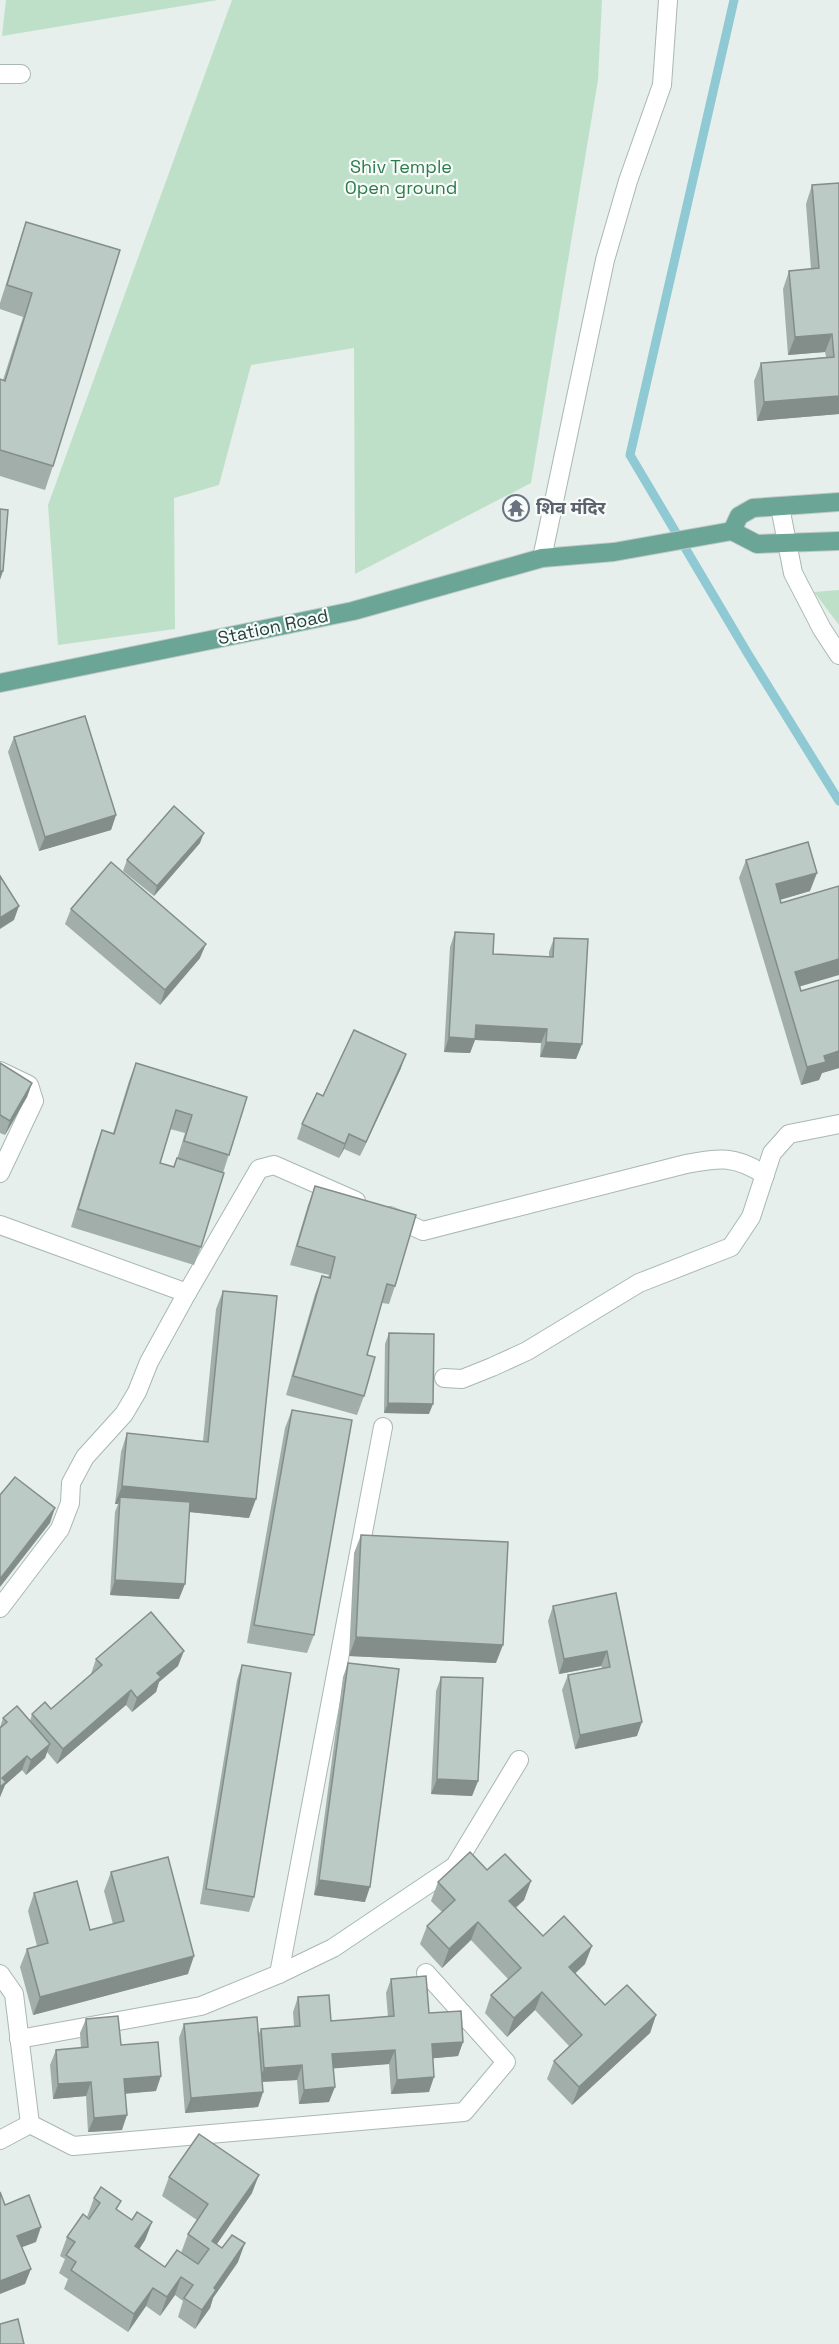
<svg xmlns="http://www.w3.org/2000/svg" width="839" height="2344" viewBox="0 0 839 2344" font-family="'Space Grotesk','Noto Sans Devanagari',sans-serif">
  <rect width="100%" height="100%" fill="#e6efeb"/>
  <g fill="#bfe0c8">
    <polygon points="6,0 218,0 2,36"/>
    <polygon points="232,0 602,0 598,80 531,483 355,574 354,348 251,365 219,485 174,498 175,629 58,645 48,505"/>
    <polygon points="839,590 839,625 814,592"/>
  </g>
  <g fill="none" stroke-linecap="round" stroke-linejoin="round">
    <polyline stroke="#8ec9d4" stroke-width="9" points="734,0 630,455 748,654 839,801"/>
    <defs>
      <g id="minor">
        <polyline points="0,74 21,74"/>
        <polyline points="780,507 793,573 822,629 839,655"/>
        <polyline points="542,558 605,260 628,181 662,85 668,0"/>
        <polyline points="0,1071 29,1085 34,1101 0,1173"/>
        <path d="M390,1216L423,1231L686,1164C720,1158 734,1155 765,1175"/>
        <polyline points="0,1225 187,1293 149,1362 137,1392 124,1414 85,1457 71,1483 70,1503 60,1529 0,1608"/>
        <polyline points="187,1293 259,1169 274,1165 356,1201"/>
        <polyline points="444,1378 462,1379 492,1367 527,1351 639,1283 731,1247 751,1217 772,1153 789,1134 839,1124"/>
        <polyline points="0,1974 14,1994 30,2124 0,2140"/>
        <polyline points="279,1974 383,1427"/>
        <polyline points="19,2039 201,2006 279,1974 333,1948 455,1866 519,1760"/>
        <polyline points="30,2124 73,2146 464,2112 506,2062 426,1973"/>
      </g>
      <g id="major">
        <polyline points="732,531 739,516 753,508 839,502"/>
        <polyline points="732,531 757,544 839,541"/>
        <polyline points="0,683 353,611 542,558 614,552 732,531"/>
      </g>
    </defs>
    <use href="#minor" stroke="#a8b8b2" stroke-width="20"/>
    <use href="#major" stroke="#c2cac8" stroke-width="20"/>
    <use href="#minor" stroke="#fff" stroke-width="18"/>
    <use href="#major" stroke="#6aa596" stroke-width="18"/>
  </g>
  <g fill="#a1aea9" fill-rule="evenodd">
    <polygon points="839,183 839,414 757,421 754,381 761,363 826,357 825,352 788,355 783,289 789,271 811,269 806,204 812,185"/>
    <polygon points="26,222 53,466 45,490 0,476 0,379 3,380 23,317 0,309 0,303 18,246"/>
    <polygon points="14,737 116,815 111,830 39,851 8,752"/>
    <polygon points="200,843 154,896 123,871 127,860"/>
    <polygon points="746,860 810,891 780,900 801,991 839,980 839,1068 822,1073 819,1080 801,1085 739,878"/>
    <polygon points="71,909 200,958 160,1005 65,924"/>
    <polygon points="455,932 493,954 549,957 549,952 554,938 582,1044 576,1059 540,1057 541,1043 475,1040 470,1053 444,1052 450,947"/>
    <polygon points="0,1063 32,1083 27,1097 5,1135 0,1133"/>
    <path d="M136,1063L247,1097L223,1173L201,1247L194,1265L71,1227L95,1149L102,1130L113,1133L129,1081ZM170,1129L185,1133L177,1159V1158L173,1167L160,1163Z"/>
    <polygon points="401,1068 360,1156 344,1149 339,1158 297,1139 302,1124 323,1096"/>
    <polygon points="315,1186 395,1286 389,1304 382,1303 367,1355 364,1396 357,1415 286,1395 315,1294 322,1276 328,1277 329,1275 290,1265 308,1205"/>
    <polygon points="223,1291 249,1518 189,1512 179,1599 110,1595 115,1512 118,1504 115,1504 121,1452 127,1433 203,1441 216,1309"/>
    <polygon points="389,1333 429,1414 384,1413 385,1344"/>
    <polygon points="292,1410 314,1635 307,1653 247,1643 285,1428"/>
    <polygon points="361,1535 496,1663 349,1656 354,1553"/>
    <polygon points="616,1593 637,1736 575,1749 562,1690 568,1675 602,1668 601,1666 559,1674 548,1621 553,1606"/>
    <polygon points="96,1659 178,1666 159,1682 156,1692 132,1712 126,1705 57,1764 47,1752 45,1758 26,1775 22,1770 5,1785 0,1797 0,1727 3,1718 30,1721 32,1714 51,1709 91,1674"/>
    <polygon points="348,1663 365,1902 314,1895 343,1677"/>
    <polygon points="242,1665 254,1897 249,1912 200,1904 237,1680"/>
    <polygon points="441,1677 478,1781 472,1796 431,1794 436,1691"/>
    <polygon points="487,1870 531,1881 524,1900 516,1908 543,1936 585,1964 575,1973 605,2005 656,2015 650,2033 572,2105 547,2079 554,2061 569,2046 535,2010 507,2037 485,2013 491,1995 508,1979 471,1940 442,1968 420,1944 427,1926 442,1912 431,1901 438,1882"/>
    <polygon points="111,1872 188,1974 33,2015 20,1967 27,1949 37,1946 28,1911 34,1893 90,1930 113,1924 104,1891"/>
    <polygon points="391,1979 429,2013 463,2042 458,2056 433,2058 429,2092 391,2094 389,2064 333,2068 329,2102 299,2104 297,2080 262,2082 263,2092 258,2107 185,2113 179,2038 184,2024 258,2036 261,2029 294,2026 293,2012 298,1997 331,2021 388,2017 386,1993"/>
    <polygon points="86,2019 156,2091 125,2094 122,2130 88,2132 86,2096 53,2099 50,2065 56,2050 81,2048 80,2033"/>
    <polygon points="169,2177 252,2193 216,2244 238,2262 213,2298 210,2308 195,2329 178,2317 183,2301 175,2295 160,2316 146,2306 128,2332 64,2289 68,2279 59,2273 65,2259 60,2256 67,2237 90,2218 87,2217 94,2198 118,2211 132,2220 152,2222 145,2240 139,2249 165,2267 198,2264 181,2253 188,2234 197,2220 162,2196"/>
  </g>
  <g fill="#838d89">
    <polygon points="832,334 825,352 788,355 795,337"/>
    <polygon points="839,396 839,414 757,421 764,402"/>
    <polygon points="0,571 3,571 0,580"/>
    <polygon points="116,815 111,830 39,851 45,837"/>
    <polygon points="204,833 200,843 154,896 157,886"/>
    <polygon points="817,873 810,891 769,903 776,884"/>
    <polygon points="19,906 14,920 0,929 0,918"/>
    <polygon points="206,944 200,958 160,1005 165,990"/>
    <polygon points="839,959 839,975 788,990 795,972"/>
    <polygon points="476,1025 547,1029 541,1043 475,1040 470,1053 444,1052 449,1037"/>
    <polygon points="546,1042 582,1044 576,1059 540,1057"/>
    <polygon points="839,1051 839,1068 822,1073 819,1080 801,1085 807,1067 824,1056"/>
    <polygon points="406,1054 401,1068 360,1156 366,1142"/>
    <polygon points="32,1083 27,1097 5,1135 10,1121"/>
    <polygon points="349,1134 344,1149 339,1158 345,1144"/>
    <polygon points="388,1403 433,1404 429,1414 384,1413"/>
    <polygon points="122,1486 256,1499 249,1518 120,1505 120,1497 118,1504 115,1504"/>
    <polygon points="55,1508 50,1523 0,1587 0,1579"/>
    <polygon points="115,1580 185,1584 179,1599 110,1595"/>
    <polygon points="356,1637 503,1645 496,1663 349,1656"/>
    <polygon points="184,1651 178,1666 159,1682 156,1692 132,1712 137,1698 157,1673"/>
    <polygon points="607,1651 601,1666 559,1674 564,1659"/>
    <polygon points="131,1690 126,1705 57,1764 63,1749"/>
    <polygon points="642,1722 637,1736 575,1749 580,1735"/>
    <polygon points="50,1744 45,1758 26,1775 31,1760"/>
    <polygon points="27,1756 22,1770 5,1785 0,1797 0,1784 2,1778"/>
    <polygon points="437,1779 478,1781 472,1796 431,1794"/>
    <polygon points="319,1880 370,1887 365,1902 314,1895"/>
    <polygon points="531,1881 524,1900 502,1919 509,1901"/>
    <polygon points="478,1922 471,1940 442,1968 449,1949"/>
    <polygon points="592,1946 585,1964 563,1985 569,1967"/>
    <polygon points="194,1956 188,1974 33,2015 40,1997"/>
    <polygon points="542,1992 535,2010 507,2037 514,2018"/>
    <polygon points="656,2015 650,2033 572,2105 579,2087"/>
    <polygon points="463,2042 458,2056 426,2059 432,2044"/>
    <polygon points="395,2050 389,2064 327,2069 332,2054"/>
    <polygon points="302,2065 297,2080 259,2082 264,2068"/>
    <polygon points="161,2076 156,2091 118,2094 124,2079"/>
    <polygon points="434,2077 429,2092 391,2094 397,2080"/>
    <polygon points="91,2082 86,2096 53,2099 58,2084"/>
    <polygon points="335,2087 329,2102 299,2104 304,2090"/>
    <polygon points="263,2092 258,2107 185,2113 191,2098"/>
    <polygon points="127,2115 122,2130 88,2132 94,2118"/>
    <polygon points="259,2175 252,2193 206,2260 212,2241"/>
    <polygon points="152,2222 145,2240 129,2265 135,2246"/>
    <polygon points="41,2227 36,2242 12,2251 17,2236"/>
    <polygon points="245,2243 238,2262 213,2298 210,2308 195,2329 202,2310 214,2288"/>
    <polygon points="31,2269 25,2284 0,2294 0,2281"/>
    <polygon points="181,2277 175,2295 160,2316 167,2297"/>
    <polygon points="153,2288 146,2306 128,2332 134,2314"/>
  </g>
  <g fill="#bbcac4" stroke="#838d89" stroke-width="1.5">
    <polygon points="839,183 839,396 764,402 761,363 834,357 832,334 795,337 789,271 819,268 812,185"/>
    <polygon points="26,222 120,250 53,466 0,450 0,379 5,381 32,293 7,285"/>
    <polygon points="0,509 8,510 3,571 0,571"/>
    <polygon points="85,716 116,815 45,837 14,737"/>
    <polygon points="174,806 204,833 157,886 127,860"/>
    <polygon points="808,842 817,873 776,884 781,903 839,886 839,959 795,972 801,991 839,980 839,1051 824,1056 826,1062 807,1067 746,860"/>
    <polygon points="111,862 206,944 165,990 71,909"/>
    <polygon points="0,876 19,906 0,918"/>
    <polygon points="455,932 494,934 493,954 553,957 554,938 588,939 582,1044 546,1042 547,1029 476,1025 475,1039 449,1037"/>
    <polygon points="354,1030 406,1054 366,1142 349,1134 345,1144 302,1124 317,1093 323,1096"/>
    <polygon points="0,1063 32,1083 10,1121 0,1115"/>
    <polygon points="136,1063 247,1097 229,1155 184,1141 192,1115 176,1110 160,1163 174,1167 177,1158 224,1173 201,1247 78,1209 102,1130 114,1134"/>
    <polygon points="315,1186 416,1215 395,1286 387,1284 367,1355 375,1357 364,1396 293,1376 322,1276 330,1278 335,1257 297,1246"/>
    <polygon points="223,1291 277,1296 256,1499 122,1486 127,1433 208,1442"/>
    <polygon points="389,1333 434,1334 433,1404 388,1403"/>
    <polygon points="292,1410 352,1420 314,1635 254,1625"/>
    <polygon points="15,1477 55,1508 0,1579 0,1495"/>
    <polygon points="120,1497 190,1502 185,1584 115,1580"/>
    <polygon points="361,1535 508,1542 503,1645 356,1637"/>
    <polygon points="616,1593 642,1722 580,1735 568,1675 610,1667 607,1651 564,1659 553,1606"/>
    <polygon points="151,1612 184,1651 157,1673 161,1677 137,1698 131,1690 63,1749 32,1714 45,1702 51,1709 102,1665 96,1659"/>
    <polygon points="348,1663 399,1669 370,1887 319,1880"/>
    <polygon points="242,1665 291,1673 254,1897 206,1889"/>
    <polygon points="441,1677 483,1678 478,1781 437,1779"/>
    <polygon points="17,1706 50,1744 31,1760 27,1756 2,1778 6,1782 0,1787 0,1728 7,1722 3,1718"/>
    <polygon points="470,1852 487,1870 505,1854 531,1881 509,1901 543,1936 564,1916 592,1946 569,1967 605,2005 627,1985 656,2015 579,2087 554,2061 582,2035 542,1992 514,2018 491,1995 521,1968 478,1922 449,1949 427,1926 455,1900 438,1882"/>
    <polygon points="168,1857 194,1956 40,1997 27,1949 48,1943 34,1893 77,1881 90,1930 124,1921 111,1872"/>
    <polygon points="426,1976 429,2013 461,2011 463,2042 432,2044 434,2077 397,2080 395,2050 332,2054 335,2087 304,2090 302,2065 264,2068 261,2029 300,2026 298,1997 329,1995 331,2021 394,2016 391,1979"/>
    <polygon points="118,2016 121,2045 158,2042 161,2076 124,2079 127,2115 94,2118 91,2082 58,2084 56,2050 88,2047 86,2019"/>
    <polygon points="257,2017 263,2092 191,2098 184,2024"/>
    <polygon points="199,2134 259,2175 212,2241 222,2248 232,2235 245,2243 214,2288 216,2290 202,2310 184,2298 193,2285 181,2277 167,2297 153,2288 134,2314 71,2270 76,2262 66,2255 75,2242 67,2237 83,2214 89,2219 100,2203 94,2198 101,2187 121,2201 116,2209 132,2220 137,2212 152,2222 135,2246 165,2267 177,2250 198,2264 209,2249 188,2234 208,2204 169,2177"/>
    <polygon points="0,2192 5,2205 29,2195 41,2227 17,2236 31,2269 0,2281"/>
    <polygon points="18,2319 24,2344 0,2344 0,2324"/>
  </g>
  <defs>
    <symbol id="temple-ring" viewBox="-11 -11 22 22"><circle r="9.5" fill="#f7fbf9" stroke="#6b7280" stroke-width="1.5"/><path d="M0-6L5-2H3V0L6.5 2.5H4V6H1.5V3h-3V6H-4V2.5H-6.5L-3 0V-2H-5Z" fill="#6b7280"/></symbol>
  </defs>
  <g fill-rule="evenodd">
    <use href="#temple-ring" x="501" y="493" width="30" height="30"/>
  </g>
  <g text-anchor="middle" stroke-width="4.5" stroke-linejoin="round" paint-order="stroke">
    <g font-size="18" fill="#2d7a4b" stroke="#f7fbf9">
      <text x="401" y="173">Shiv Temple<tspan x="401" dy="21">Open ground</tspan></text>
    </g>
    <g font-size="18" font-weight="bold" fill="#5b616d" stroke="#f7fbf9" text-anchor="start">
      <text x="536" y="514">शिव मंदिर</text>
    </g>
    <g font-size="18" fill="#24423a" stroke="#f7fbf9">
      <text transform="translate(273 627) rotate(-12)" y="6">Station Road</text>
    </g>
  </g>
</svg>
